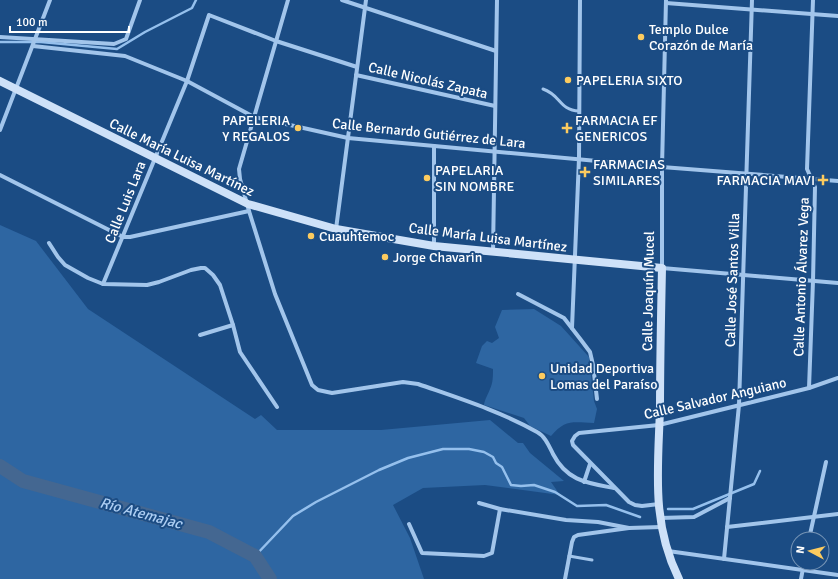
<svg xmlns="http://www.w3.org/2000/svg" width="838" height="579" viewBox="0 0 838 579" font-family="Signika,sans-serif">
  <rect width="100%" height="100%" fill="#1b4c84"/>
  <g fill="#2e66a2">
    <polygon points="0,225 36,241 88,309 255,419 261,415 277,430 381,430 490,420 518,443 523,443 530,453 564,481 551,482 560,495 485,485 423,488 393,505 410,538 424,579 0,579"/>
    <path d="M534,309L561,326L589,357L594,401L597,409L594,423C573,422 565,419 551,436L530,426L524,418L484,405C485,398 488,395 490,389C493,383 493,376 493,369L476,363L482,346L487,341L492,343L499,338L495,327L502,310Z"/>
  </g>
  <g fill="none" stroke-linecap="round" stroke-linejoin="round">
    <g stroke="#95c0ed" stroke-width="2.5">
      <polyline points="0,42 41,42 117,49 145,32 192,8 196,0"/>
      <polyline points="668,509 693,509 754,484 760,471"/>
      <polyline points="255,556 293,516 316,502 379,470 408,458 443,449 469,449 484,452 493,457 496,463 502,467 511,485 521,486 534,485 555,492 577,506 606,505 640,517"/>
    </g>
    <polyline stroke="#446791" stroke-width="14" points="0,466 23,481 209,532 255,556 270,579"/>
    <g stroke="#a2c5eb" stroke-width="3">
      <path d="M543,89C561,95 559,110 579,111"/>
      <polyline points="569,556 592,560"/>
    </g>
    <g stroke="#a2c5eb" stroke-width="4">
      <path d="M288,0L239,169L240,179L249,211L275,294L312,385L318,390L332,393L403,382L418,384C458,398 500,411 537,432C545,436 549,446 553,454C567,481 587,483 614,488"/>
      <polyline points="342,0 496,51"/>
      <polyline points="666,0 662,167 662,268 838,283"/>
      <polyline points="666,3 838,16"/>
      <polyline points="0,37 114,44 126,39 140,0"/>
      <polyline points="33,46 125,56 187,81 254,117 348,138 662,167 838,181"/>
      <polyline points="356,75 495,106"/>
      <polyline points="0,130 50,0"/>
      <polyline points="434,146 434,246"/>
      <polyline points="0,175 123,237 130,237 249,211"/>
      <polyline points="336,229 366,0"/>
      <polyline points="49,243 58,257 65,265 88,278 103,284 147,285 159,282 191,270 201,268 205,268 213,275 220,285 233,325 240,352 277,407"/>
      <polyline points="493,252 497,0"/>
      <polyline points="103,284 187,81 209,15 276,41 357,67"/>
      <polyline points="518,294 564,318 581,340 590,352 593,365 597,399"/>
      <polyline points="572,328 579,158 580,0"/>
      <polyline points="200,335 233,325"/>
      <polyline points="809,388 813,281 815,187 807,169 813,0"/>
      <polyline points="584,482 590,464"/>
      <polyline points="479,503 500,509 566,520 598,522 629,528"/>
      <polyline points="659,504 642,506 635,505 629,502 573,445 572,441 575,436 579,433 659,425 809,388 838,378"/>
      <polyline points="660,518 694,517 730,498"/>
      <polyline points="409,524 422,553 484,556 492,553 500,509"/>
      <polyline points="727,527 838,514"/>
      <polyline points="809,539 826,462"/>
      <polyline points="668,551 838,575"/>
      <polyline points="724,559 739,405 752,0"/>
      <polyline points="565,579 572,542 574,537 578,535 629,528 661,527"/>
      <polyline points="801,579 804,563"/>
    </g>
    <path stroke="#cee1f8" stroke-width="8" d="M0,81L248,204L336,229L434,246L662,268C661,315 660,362 660,409C658,469 651,523 679,579"/>
  </g>
  <g fill="#fccb5f" stroke="#1b4c84" stroke-width="1.5">
    <circle cx="641" cy="37" r="4"/>
    <circle cx="568" cy="80" r="4"/>
    <circle cx="298" cy="128" r="4"/>
    <path d="M565 122h4v4h4v4h-4v4h-4v-4h-4v-4h4z"/>
    <path d="M583 166h4v4h4v4h-4v4h-4v-4h-4v-4h4z"/>
    <circle cx="427" cy="178" r="4"/>
    <path d="M821 174h4v4h4v4h-4v4h-4v-4h-4v-4h4z"/>
    <circle cx="311" cy="236" r="4"/>
    <circle cx="385" cy="257" r="4"/>
    <circle cx="542" cy="376" r="4"/>
  </g>
  <g text-anchor="middle" stroke-width="4" stroke-linejoin="round" paint-order="stroke">
    <g font-size="14" fill="#fff" stroke="#1b4c84" text-anchor="start">
      <text x="649" y="34">Templo Dulce<tspan x="649" dy="16">Corazón de María</tspan></text>
      <text x="576" y="85">PAPELERIA SIXTO</text>
      <text x="290" y="125" text-anchor="end">PAPELERIA<tspan x="290" dy="16">Y REGALOS</tspan></text>
      <text x="575" y="125">FARMACIA EF<tspan x="575" dy="16">GENERICOS</tspan></text>
      <text x="593" y="169">FARMACIAS<tspan x="593" dy="16">SIMILARES</tspan></text>
      <text x="435" y="175">PAPELARIA<tspan x="435" dy="16">SIN NOMBRE</tspan></text>
      <text x="815" y="185" text-anchor="end">FARMACIA MAVI</text>
      <text x="319" y="241">Cuauhtemoc</text>
      <text x="393" y="262">Jorge Chavarin</text>
      <text x="550" y="373">Unidad Deportiva<tspan x="550" dy="16">Lomas del Paraíso</tspan></text>
    </g>
    <g font-size="14" fill="#fff" stroke="#1b4c84">
      <text transform="translate(428 80) rotate(13)" y="5">Calle Nicolás Zapata</text>
      <text transform="translate(429 133) rotate(6)" y="5">Calle Bernardo Gutiérrez de Lara</text>
      <text transform="translate(182 157) rotate(26)" y="5">Calle María Luisa Martínez</text>
      <text transform="translate(125 202) rotate(-68)" y="5">Calle Luis Lara</text>
      <text transform="translate(488 237) rotate(7)" y="5">Calle María Luisa Martínez</text>
      <text transform="translate(801 277) rotate(-88)" y="5">Calle Antonio Álvarez Vega</text>
      <text transform="translate(732 280) rotate(-88)" y="5">Calle José Santos Villa</text>
      <text transform="translate(648 291) rotate(-89)" y="5">Calle Joaquín Mucel</text>
      <text transform="translate(715 398) rotate(-13)" y="5">Calle Salvador Anguiano</text>
    </g>
    <g font-size="15" font-style="italic" fill="#adcef3" stroke="#1b4c84">
      <text transform="translate(141 513) rotate(15)" y="5">Río Atemajac</text>
    </g>
  </g>
  <g transform="translate(810 551) rotate(277)"><circle r="19" fill="#1b4c84" stroke="#7694b5"/>
  <path d="M0-3L7 15L0 10L-7 15Z" fill="#fccb5f"/>
  <text y="-6" font-size="11" font-weight="bold" text-anchor="middle" fill="#ffffff">N</text>
  </g>
  <path d="M10 26v6h119v-6" fill="none" stroke="#ffffff" stroke-width="2"/>
  <text x="16" y="26" font-size="12" fill="#ffffff" stroke="#1b4c84" stroke-width="3" paint-order="stroke">100 m</text>
</svg>
